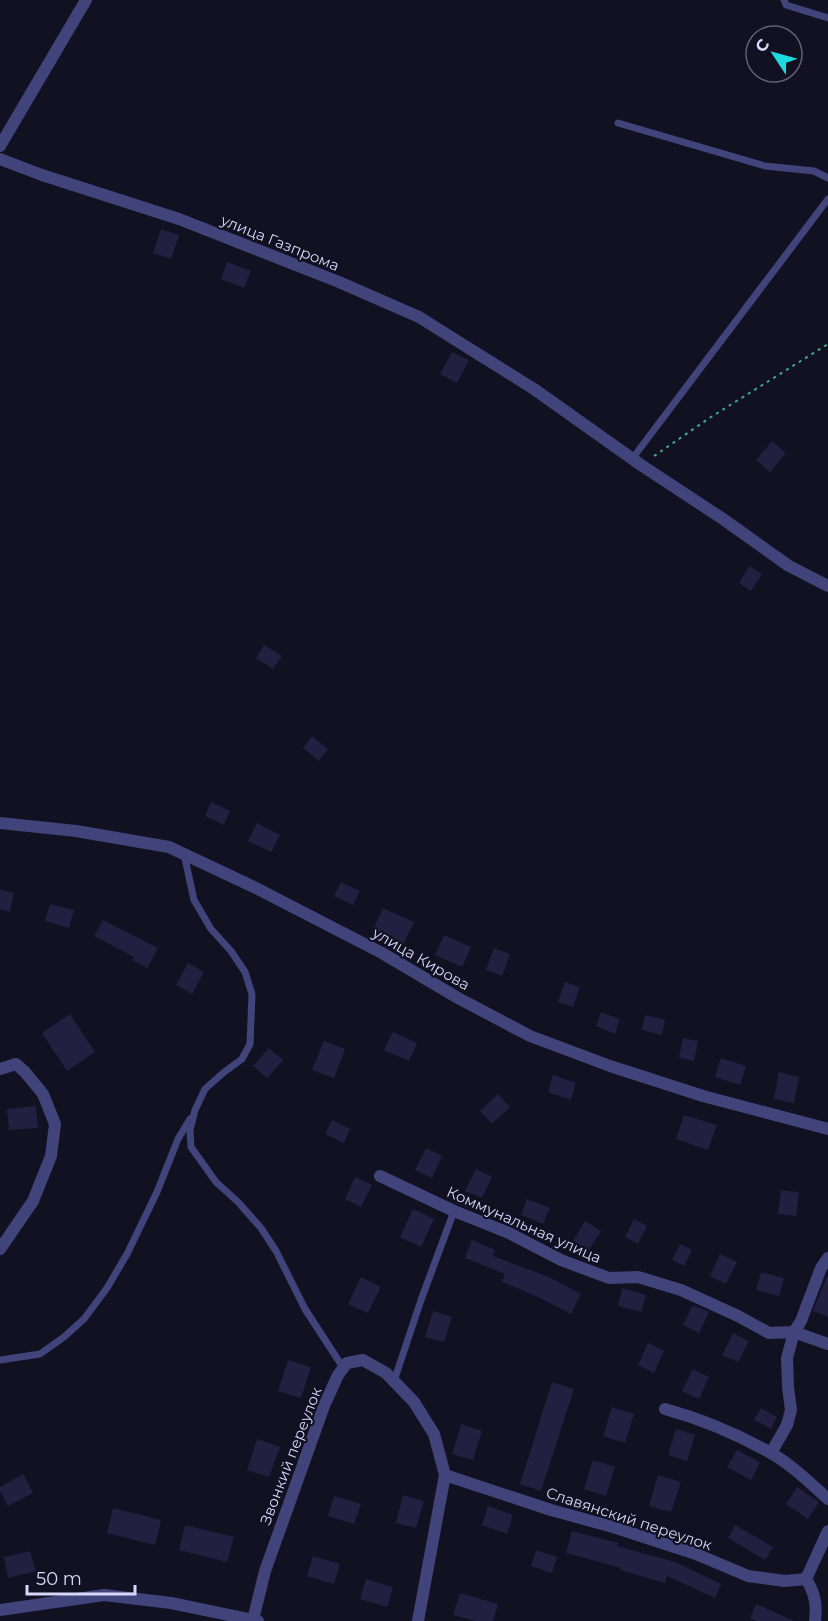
<svg xmlns="http://www.w3.org/2000/svg" width="828" height="1621" viewBox="0 0 828 1621" font-family="Montserrat,sans-serif">
  <rect width="100%" height="100%" fill="#121122"/>
  <g fill="#231f40">
    <polygon points="161,229 179,235 171,259 153,253"/>
    <polygon points="227,262 251,271 244,288 221,279"/>
    <polygon points="452,352 469,360 457,383 440,374"/>
    <polygon points="772,441 786,453 770,472 756,460"/>
    <polygon points="749,566 762,574 751,591 739,583"/>
    <polygon points="264,645 282,656 273,669 256,658"/>
    <polygon points="312,736 328,749 319,761 303,748"/>
    <polygon points="211,802 230,811 224,825 205,816"/>
    <polygon points="257,823 280,835 271,852 248,841"/>
    <polygon points="341,882 360,891 353,905 334,896"/>
    <polygon points="0,890 14,893 10,912 0,909"/>
    <polygon points="50,904 74,910 69,928 45,921"/>
    <polygon points="383,908 414,922 403,945 373,930"/>
    <polygon points="103,920 158,948 147,968 132,960 134,957 94,936"/>
    <polygon points="444,935 471,947 462,967 435,955"/>
    <polygon points="494,948 510,954 502,976 486,970"/>
    <polygon points="188,963 204,972 192,994 176,985"/>
    <polygon points="565,982 580,987 573,1007 558,1002"/>
    <polygon points="601,1012 620,1019 615,1034 596,1026"/>
    <polygon points="70,1014 95,1052 67,1071 42,1033"/>
    <polygon points="645,1015 665,1020 662,1035 642,1030"/>
    <polygon points="393,1032 417,1043 409,1061 384,1050"/>
    <polygon points="683,1038 698,1041 694,1061 679,1058"/>
    <polygon points="324,1041 345,1049 334,1078 312,1070"/>
    <polygon points="269,1048 283,1060 267,1078 253,1066"/>
    <polygon points="721,1058 746,1066 740,1085 715,1077"/>
    <polygon points="779,1072 799,1077 794,1103 774,1099"/>
    <polygon points="553,1075 576,1083 571,1100 548,1092"/>
    <polygon points="498,1094 510,1107 492,1124 480,1111"/>
    <polygon points="36,1106 38,1128 9,1130 7,1109"/>
    <polygon points="684,1115 717,1125 708,1150 676,1139"/>
    <polygon points="332,1120 350,1129 344,1143 325,1134"/>
    <polygon points="426,1148 442,1156 432,1178 415,1170"/>
    <polygon points="476,1169 492,1177 482,1198 465,1191"/>
    <polygon points="355,1177 372,1185 361,1207 345,1199"/>
    <polygon points="781,1190 799,1192 796,1216 778,1214"/>
    <polygon points="527,1199 550,1208 543,1224 521,1215"/>
    <polygon points="413,1209 434,1219 421,1247 400,1237"/>
    <polygon points="634,1219 647,1226 638,1244 625,1237"/>
    <polygon points="585,1221 601,1231 588,1251 573,1241"/>
    <polygon points="472,1240 495,1250 493,1256 551,1278 581,1294 571,1314 534,1295 502,1282 505,1274 465,1258"/>
    <polygon points="680,1244 692,1250 684,1266 672,1260"/>
    <polygon points="720,1254 737,1262 726,1284 710,1276"/>
    <polygon points="761,1272 784,1278 779,1296 756,1290"/>
    <polygon points="827,1276 828,1276 828,1317 813,1311"/>
    <polygon points="361,1277 381,1287 368,1313 348,1304"/>
    <polygon points="622,1288 646,1295 641,1312 618,1306"/>
    <polygon points="693,1305 709,1312 699,1333 683,1325"/>
    <polygon points="433,1311 452,1317 444,1342 425,1337"/>
    <polygon points="733,1333 749,1341 738,1362 722,1355"/>
    <polygon points="648,1343 664,1351 654,1373 638,1365"/>
    <polygon points="288,1360 311,1367 301,1398 278,1391"/>
    <polygon points="693,1369 709,1377 699,1399 682,1391"/>
    <polygon points="552,1382 574,1389 541,1491 520,1484"/>
    <polygon points="612,1407 634,1414 625,1443 603,1436"/>
    <polygon points="761,1408 777,1417 771,1429 754,1420"/>
    <polygon points="461,1424 482,1431 473,1460 452,1454"/>
    <polygon points="676,1429 695,1435 687,1461 668,1455"/>
    <polygon points="257,1439 280,1447 269,1477 247,1470"/>
    <polygon points="737,1450 760,1462 751,1480 727,1467"/>
    <polygon points="593,1460 615,1467 606,1496 584,1489"/>
    <polygon points="23,1474 33,1493 8,1506 0,1491 0,1487"/>
    <polygon points="658,1475 681,1482 671,1512 649,1506"/>
    <polygon points="797,1487 819,1502 808,1519 786,1504"/>
    <polygon points="403,1495 424,1501 416,1528 396,1523"/>
    <polygon points="334,1496 361,1504 354,1524 328,1516"/>
    <polygon points="488,1506 513,1515 507,1534 482,1525"/>
    <polygon points="113,1508 161,1520 155,1545 107,1533"/>
    <polygon points="185,1525 234,1537 227,1562 179,1550"/>
    <polygon points="735,1525 773,1547 765,1560 728,1538"/>
    <polygon points="572,1531 618,1543 617,1546 675,1562 721,1584 715,1598 667,1576 665,1583 620,1570 621,1568 566,1553"/>
    <polygon points="536,1550 557,1557 552,1573 531,1566"/>
    <polygon points="30,1551 36,1571 8,1578 4,1557"/>
    <polygon points="313,1556 340,1564 334,1584 307,1576"/>
    <polygon points="366,1579 393,1587 387,1607 360,1599"/>
    <polygon points="460,1593 498,1604 493,1621 476,1621 453,1615"/>
    <polygon points="756,1604 794,1621 757,1621 750,1618"/>
  </g>
  <g fill="none" stroke-linecap="round" stroke-linejoin="round">
    <polyline stroke="#3da799" stroke-width="2" stroke-dasharray="3 4.5" stroke-linecap="butt" points="654,456 711,417 828,344"/>
    <g stroke="#41437b" stroke-width="7">
      <polyline points="784,0 786,5 828,18"/>
      <polyline points="618,123 765,166 814,171 828,178"/>
      <polyline points="632,459 828,199"/>
      <polyline points="184,854 194,900 211,929 231,951 245,972 252,994 250,1044 242,1059 223,1073 205,1089 195,1110 190,1130 191,1147 216,1182 238,1202 261,1228 276,1251 305,1309 344,1369"/>
      <polyline points="0,1360 40,1354 64,1337 84,1319 107,1288 127,1254 157,1192 178,1139 190,1119"/>
      <polyline points="394,1381 421,1300 454,1211"/>
    </g>
    <g stroke="#41437b" stroke-width="12">
      <polyline points="0,146 86,0"/>
      <polyline points="0,159 42,175 179,219 339,282 419,317 534,389 641,465 723,519 789,566 828,586"/>
      <polyline points="0,823 76,831 169,847 256,888 382,953 458,998 530,1036 610,1066 703,1096 828,1129"/>
      <polyline points="0,1069 16,1064 25,1072 43,1094 55,1124 51,1156 33,1201 0,1249"/>
      <polyline points="380,1176 454,1211 509,1233 561,1260 609,1278 638,1277 681,1290 738,1316 769,1333 794,1332 828,1344"/>
      <path d="M665,1409C701,1419 737,1434 769,1452C791,1464 810,1483 828,1499"/>
      <polyline points="771,1453 787,1425 791,1410 788,1387 787,1358 794,1332 801,1321 821,1268 828,1258"/>
      <polyline points="445,1475 551,1510 613,1527 696,1554 748,1576 785,1581 806,1579"/>
      <polyline points="0,1610 104,1595 171,1603 258,1621"/>
      <polyline points="253,1620 265,1571 324,1406 338,1375 347,1363 363,1360 386,1373 414,1402 434,1434 445,1475 418,1621"/>
      <path d="M815,1621C817,1605 815,1593 806,1579L828,1531"/>
    </g>
  </g>
  <g text-anchor="middle" stroke-width="4.5" stroke-linejoin="round" paint-order="stroke">
    <g font-size="15" fill="#d8d6fa" stroke="#121122">
      <text transform="translate(280 243) rotate(22)" y="5">улица Газпрома</text>
      <text transform="translate(421 959) rotate(30)" y="5">улица Кирова</text>
      <text transform="translate(524 1225) rotate(24)" y="5">Коммунальная улица</text>
      <text transform="translate(291 1456) rotate(-69)" y="5">Звонкий переулок</text>
      <text transform="translate(629 1519) rotate(18)" y="5">Славянский переулок</text>
    </g>
  </g>
  <g transform="translate(774 54) rotate(306)"><circle r="28" fill="#121122" stroke="#616078" stroke-width="1.5"/>
  <path d="M0-4.5L10 22L0 15L-10 22Z" fill="#1bdbe1"/>
  <text y="-9" font-size="16" font-weight="bold" text-anchor="middle" fill="#d8d6fa">С</text>
  </g>
  <path d="M27 1585v9h108v-9" fill="none" stroke="#d8d6fa" stroke-width="3"/>
  <text x="36" y="1585" font-size="18" fill="#d8d6fa" stroke="#121122" stroke-width="4.5" paint-order="stroke">50 m</text>
</svg>
